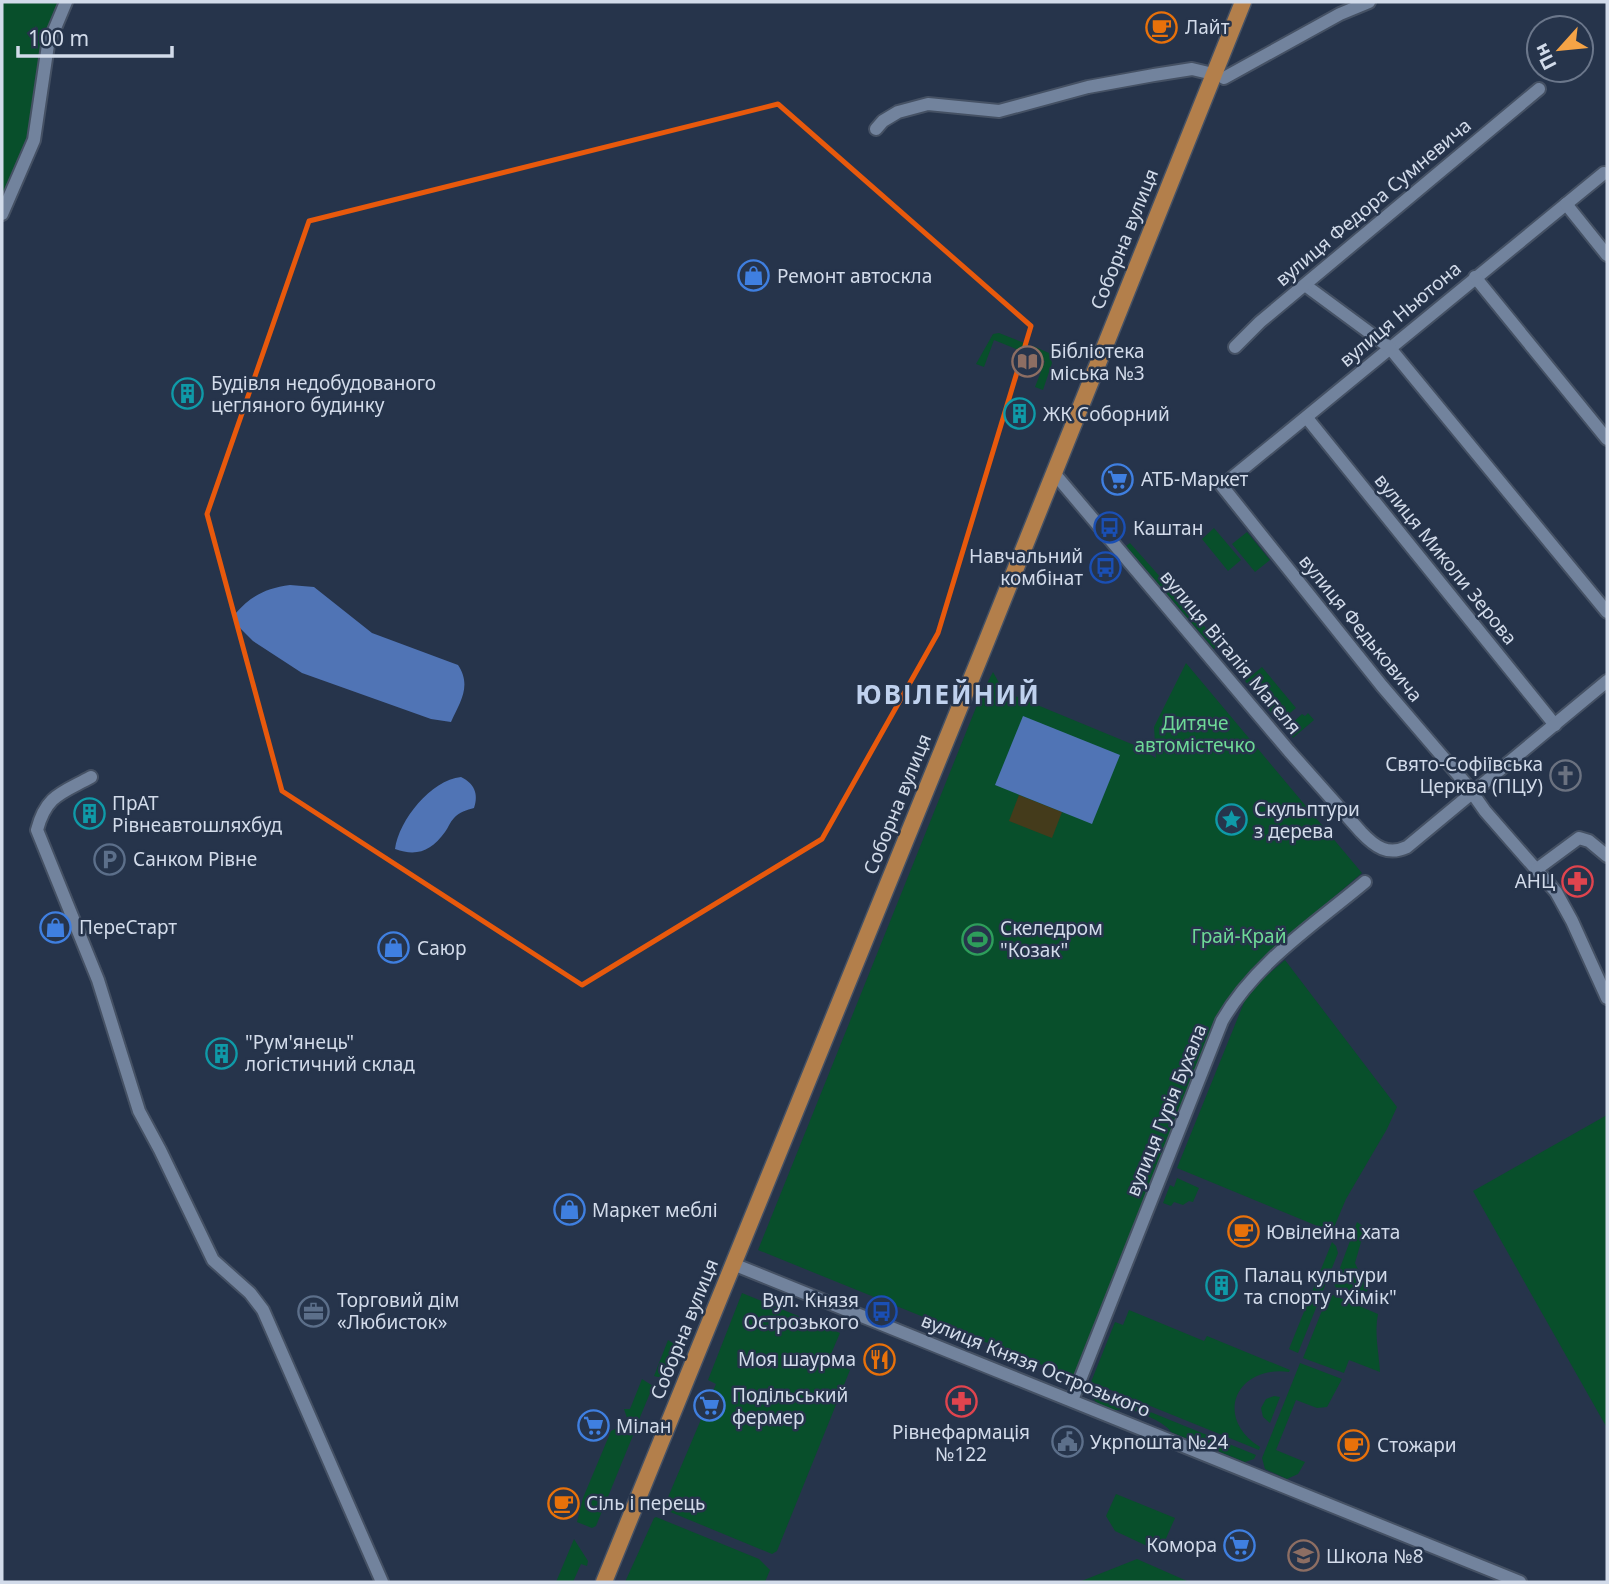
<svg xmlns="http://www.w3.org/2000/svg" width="1609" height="1584" viewBox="0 0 1609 1584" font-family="'Noto Sans',sans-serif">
  <rect width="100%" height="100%" fill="#26344b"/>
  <g fill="#084f2b">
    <polygon points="2,2 66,2 48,45 40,106 2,214"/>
    <polygon points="999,333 1024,343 1021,351 994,340 984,367 976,364 993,334"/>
    <polygon points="1033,346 1049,353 1052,363 1043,390 1035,387 1045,361 1030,354"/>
    <polygon points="1214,528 1241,560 1228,571 1202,539"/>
    <polygon points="1247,532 1270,560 1255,572 1232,544"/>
    <polygon points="1130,543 1220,644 1214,649 1126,546"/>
    <polygon points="1186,663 1362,873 1308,919 1313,925 1235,998 1079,1380 758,1250 981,695 993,672 1003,690 1008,693 1134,745 1156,758 1154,727"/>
    <polygon points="1262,667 1296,708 1279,722 1245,681"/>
    <polygon points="1308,713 1314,720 1293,738 1286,729 1302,714 1305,716"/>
    <polygon points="1285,960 1397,1107 1387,1129 1346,1199 1332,1232 1177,1168 1245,1000 1264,978"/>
    <polygon points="1607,1115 1607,1428 1473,1191"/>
    <polygon points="1177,1178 1199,1188 1193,1202 1189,1201 1183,1205 1174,1202 1171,1206 1163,1203 1170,1185 1174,1187"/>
    <polygon points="1357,1222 1365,1228 1355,1263 1368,1290 1361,1297 1336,1288 1334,1284"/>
    <polygon points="1332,1242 1336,1246 1338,1253 1298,1353 1289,1349"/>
    <polygon points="742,1293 840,1333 828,1361 850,1370 777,1551 772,1554 663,1509 716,1384 708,1380"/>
    <path d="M1333,1295L1378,1314C1374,1333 1379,1353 1380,1372L1349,1360L1344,1373L1303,1358L1327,1298Z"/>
    <path d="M1129,1310L1204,1341L1207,1336L1290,1370L1289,1372C1236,1365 1213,1418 1260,1447L1259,1450L1091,1382L1115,1322L1123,1325Z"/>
    <polygon points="668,1340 677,1346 662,1378 654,1376"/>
    <polygon points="1300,1363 1342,1379 1327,1407 1317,1408 1296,1400 1276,1450 1305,1462 1298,1474 1287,1479 1265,1469 1262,1458"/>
    <polygon points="642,1379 653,1386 638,1422 627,1418 624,1409 630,1409"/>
    <path d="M1089,1387L1256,1455L1254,1459L1245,1462L1171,1432C1166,1423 1139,1411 1127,1409C1124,1408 1120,1410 1116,1410C1104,1409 1088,1400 1089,1387Z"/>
    <polygon points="1274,1396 1280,1397 1270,1423 1263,1417 1261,1408 1266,1399"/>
    <polygon points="625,1424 636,1428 596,1526 592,1528 577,1522 583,1498 611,1431"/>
    <polygon points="1116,1494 1175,1518 1160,1552 1115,1531 1106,1516"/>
    <polygon points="656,1517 759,1559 770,1570 765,1582 625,1582 654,1518"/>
    <polygon points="574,1539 588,1561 587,1566 581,1564 573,1582 556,1582"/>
    <polygon points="1137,1559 1187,1581 1079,1582"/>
  </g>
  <polygon fill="#443b1b" points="1019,795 1062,812 1052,838 1009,821"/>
  <g fill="#5074b5">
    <path d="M290,585L314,587L372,633L458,665C472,686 460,702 451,722L431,719L302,673L253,641L239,627L235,614C251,596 266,588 290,585Z"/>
    <polygon points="1023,716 1120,755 1092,824 995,785"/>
    <path d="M461,777C474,783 479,794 474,808C467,810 459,812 454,818C450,822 448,828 445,832C431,851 417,857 395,849C399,820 431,780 461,777Z"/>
  </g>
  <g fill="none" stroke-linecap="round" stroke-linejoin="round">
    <defs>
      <g id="minor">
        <polyline points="1224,78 1340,14 1369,2"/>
        <polyline points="876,129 883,121 898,112 928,104 999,111 1088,87 1154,75 1192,69 1213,74"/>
        <polyline points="1604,173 1222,486 1382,686 1466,784 1485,811 1556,892 1572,921 1607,998"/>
        <polyline points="1566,204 1607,255"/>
        <polyline points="2,214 34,140 48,45 66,2"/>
        <polyline points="1475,277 1607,439"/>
        <polyline points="1305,285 1389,347 1607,612"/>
        <polyline points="1235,347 1260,322 1539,89"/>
        <polyline points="1307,418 1555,725"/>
        <path d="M1054,473L1289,751L1361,832C1375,847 1388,856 1407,847L1607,681"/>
        <path d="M91,777C62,793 46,795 37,830L98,980L139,1111L160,1150L213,1260L250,1293L263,1310L382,1582"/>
        <polyline points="1537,869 1579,838 1589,841 1607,856"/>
        <polyline points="733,1264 1520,1582"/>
        <path d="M1072,1400L1222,1021C1255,963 1315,924 1365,882"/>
      </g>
      <polyline id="major" points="604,1582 985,645 1243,2"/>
    </defs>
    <use href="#minor" stroke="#455164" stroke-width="16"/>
    <use href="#major" stroke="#455164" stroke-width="19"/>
    <use href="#minor" stroke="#72839d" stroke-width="12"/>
    <use href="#major" stroke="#b37f4b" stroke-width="16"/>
  </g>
  <path fill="none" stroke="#e8590c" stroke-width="5" stroke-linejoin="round" d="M778,104L1031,326L938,633L822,839L582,985L282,791L207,514L309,221Z"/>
  <defs>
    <symbol id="cafe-ring" viewBox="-11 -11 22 22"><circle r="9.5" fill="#26344b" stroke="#e8710a" stroke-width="1.5"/><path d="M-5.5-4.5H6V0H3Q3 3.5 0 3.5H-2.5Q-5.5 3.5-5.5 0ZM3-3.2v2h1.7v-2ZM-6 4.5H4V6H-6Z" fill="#e8710a"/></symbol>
    <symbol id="shop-ring" viewBox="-11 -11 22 22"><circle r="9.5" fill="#26344b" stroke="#3f7fe0" stroke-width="1.5"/><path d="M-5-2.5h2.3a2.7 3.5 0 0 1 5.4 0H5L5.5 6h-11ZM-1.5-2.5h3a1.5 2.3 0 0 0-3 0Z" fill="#3f7fe0"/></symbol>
    <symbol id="library-ring" viewBox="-11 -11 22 22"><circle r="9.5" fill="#26344b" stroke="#8d6e63" stroke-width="1.5"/><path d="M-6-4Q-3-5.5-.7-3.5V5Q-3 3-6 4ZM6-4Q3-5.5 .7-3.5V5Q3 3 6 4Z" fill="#8d6e63"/></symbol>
    <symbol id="building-ring" viewBox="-11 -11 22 22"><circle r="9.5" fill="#26344b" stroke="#0f9aa8" stroke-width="1.5"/><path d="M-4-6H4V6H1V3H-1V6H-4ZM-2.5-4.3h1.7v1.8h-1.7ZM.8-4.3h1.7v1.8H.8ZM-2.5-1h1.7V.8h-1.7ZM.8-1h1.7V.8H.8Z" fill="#0f9aa8"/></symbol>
    <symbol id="supermarket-ring" viewBox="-11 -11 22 22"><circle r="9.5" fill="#26344b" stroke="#3f7fe0" stroke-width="1.5"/><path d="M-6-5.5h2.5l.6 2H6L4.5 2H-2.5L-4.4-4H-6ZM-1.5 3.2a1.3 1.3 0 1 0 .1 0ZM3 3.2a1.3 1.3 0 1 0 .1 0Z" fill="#3f7fe0"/></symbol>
    <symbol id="bus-ring" viewBox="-11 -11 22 22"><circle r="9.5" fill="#26344b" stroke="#1a4fb4" stroke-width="1.5"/><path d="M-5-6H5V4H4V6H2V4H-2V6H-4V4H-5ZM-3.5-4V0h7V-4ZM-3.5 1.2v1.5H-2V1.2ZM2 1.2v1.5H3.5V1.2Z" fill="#1a4fb4"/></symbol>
    <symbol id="church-ring" viewBox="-11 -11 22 22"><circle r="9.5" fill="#26344b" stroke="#6b7280" stroke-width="1.5"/><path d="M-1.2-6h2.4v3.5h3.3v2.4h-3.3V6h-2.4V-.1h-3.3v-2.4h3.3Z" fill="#6b7280"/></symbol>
    <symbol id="sight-ring" viewBox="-11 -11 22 22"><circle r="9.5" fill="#26344b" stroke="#0f9aa8" stroke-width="1.5"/><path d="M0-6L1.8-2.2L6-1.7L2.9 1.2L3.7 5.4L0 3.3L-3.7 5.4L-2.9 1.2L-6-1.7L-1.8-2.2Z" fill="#0f9aa8"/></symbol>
    <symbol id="parking-ring" viewBox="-11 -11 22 22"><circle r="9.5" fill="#26344b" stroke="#5c6f8a" stroke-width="1.5"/><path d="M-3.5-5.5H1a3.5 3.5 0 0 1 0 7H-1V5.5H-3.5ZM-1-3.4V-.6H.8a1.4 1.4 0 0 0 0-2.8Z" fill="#5c6f8a"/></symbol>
    <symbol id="pharmacy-ring" viewBox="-11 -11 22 22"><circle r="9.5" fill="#26344b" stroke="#e0444e" stroke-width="1.5"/><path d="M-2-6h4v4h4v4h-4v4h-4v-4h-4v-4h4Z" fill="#e0444e"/></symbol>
    <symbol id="stadium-ring" viewBox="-11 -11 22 22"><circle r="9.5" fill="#26344b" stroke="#2e9e5b" stroke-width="1.5"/><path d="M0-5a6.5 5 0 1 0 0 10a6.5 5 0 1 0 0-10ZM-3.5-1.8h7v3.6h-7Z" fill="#2e9e5b"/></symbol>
    <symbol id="office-ring" viewBox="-11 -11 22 22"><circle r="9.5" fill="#26344b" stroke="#5c6f8a" stroke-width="1.5"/><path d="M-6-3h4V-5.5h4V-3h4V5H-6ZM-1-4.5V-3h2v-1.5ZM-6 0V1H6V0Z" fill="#5c6f8a"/></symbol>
    <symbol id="restaurant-ring" viewBox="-11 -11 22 22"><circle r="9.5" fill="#26344b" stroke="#e8710a" stroke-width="1.5"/><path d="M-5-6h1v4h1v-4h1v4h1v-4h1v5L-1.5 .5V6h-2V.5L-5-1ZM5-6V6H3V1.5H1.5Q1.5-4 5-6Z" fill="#e8710a"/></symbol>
    <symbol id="civic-ring" viewBox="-11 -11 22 22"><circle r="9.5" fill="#26344b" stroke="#5c6f8a" stroke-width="1.5"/><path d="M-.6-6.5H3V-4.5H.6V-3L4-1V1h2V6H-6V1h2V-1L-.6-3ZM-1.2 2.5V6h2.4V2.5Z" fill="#5c6f8a"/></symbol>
    <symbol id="school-ring" viewBox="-11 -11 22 22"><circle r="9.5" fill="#26344b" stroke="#8d6e63" stroke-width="1.5"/><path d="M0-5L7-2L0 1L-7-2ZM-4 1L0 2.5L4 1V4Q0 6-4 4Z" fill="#8d6e63"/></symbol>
  </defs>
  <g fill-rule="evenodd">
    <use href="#cafe-ring" x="1144" y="10" width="35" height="35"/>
    <use href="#shop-ring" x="736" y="258" width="35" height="35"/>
    <use href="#library-ring" x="1010" y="344" width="35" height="35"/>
    <use href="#building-ring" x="170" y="376" width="35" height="35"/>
    <use href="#building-ring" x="1002" y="396" width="35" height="35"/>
    <use href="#supermarket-ring" x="1100" y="462" width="35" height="35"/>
    <use href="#bus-ring" x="1092" y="510" width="35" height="35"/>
    <use href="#bus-ring" x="1088" y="550" width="35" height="35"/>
    <use href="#church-ring" x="1548" y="758" width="35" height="35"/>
    <use href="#building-ring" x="72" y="796" width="35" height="35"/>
    <use href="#sight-ring" x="1214" y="802" width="35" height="35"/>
    <use href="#parking-ring" x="92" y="842" width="35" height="35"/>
    <use href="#pharmacy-ring" x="1560" y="864" width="35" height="35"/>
    <use href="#shop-ring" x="38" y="910" width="35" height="35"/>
    <use href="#stadium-ring" x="960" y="922" width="35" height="35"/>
    <use href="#shop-ring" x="376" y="930" width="35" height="35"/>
    <use href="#building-ring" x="204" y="1036" width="35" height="35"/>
    <use href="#shop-ring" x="552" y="1192" width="35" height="35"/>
    <use href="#cafe-ring" x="1226" y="1214" width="35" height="35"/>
    <use href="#building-ring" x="1204" y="1268" width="35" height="35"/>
    <use href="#office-ring" x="296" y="1294" width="35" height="35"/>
    <use href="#bus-ring" x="864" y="1294" width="35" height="35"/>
    <use href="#restaurant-ring" x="862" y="1342" width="35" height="35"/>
    <use href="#pharmacy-ring" x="944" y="1384" width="35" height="35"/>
    <use href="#supermarket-ring" x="692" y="1388" width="35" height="35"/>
    <use href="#supermarket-ring" x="576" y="1408" width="35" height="35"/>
    <use href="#civic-ring" x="1050" y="1424" width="35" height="35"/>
    <use href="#cafe-ring" x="1336" y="1428" width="35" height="35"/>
    <use href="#cafe-ring" x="546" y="1486" width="35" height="35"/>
    <use href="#supermarket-ring" x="1222" y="1528" width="35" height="35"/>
    <use href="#school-ring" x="1286" y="1538" width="35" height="35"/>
  </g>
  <g text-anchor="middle" stroke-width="5" stroke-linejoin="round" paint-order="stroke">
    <g font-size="19" fill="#d2dbea" stroke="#26344b" text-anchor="start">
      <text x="1185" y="34">Лайт</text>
      <text x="777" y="283">Ремонт автоскла</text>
      <text x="1050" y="358">Бібліотека<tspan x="1050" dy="22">міська №3</tspan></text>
      <text x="211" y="390">Будівля недобудованого<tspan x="211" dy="22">цегляного будинку</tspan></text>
      <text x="1043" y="421">ЖК Соборний</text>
      <text x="1141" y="486">АТБ-Маркет</text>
      <text x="1133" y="535">Каштан</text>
      <text x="1083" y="563" text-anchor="end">Навчальний<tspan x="1083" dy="22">комбінат</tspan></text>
      <text x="1543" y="771" text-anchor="end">Свято-Софіївська<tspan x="1543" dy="22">Церква (ПЦУ)</tspan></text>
      <text x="112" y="810">ПрАТ<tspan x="112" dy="22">Рівнеавтошляхбуд</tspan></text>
      <text x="1254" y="816">Скульптури<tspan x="1254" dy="22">з дерева</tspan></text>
      <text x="133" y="866">Санком Рівне</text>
      <text x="1555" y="888" text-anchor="end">АНЦ</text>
      <text x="79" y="934">ПереСтарт</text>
      <text x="1000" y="935">Скеледром<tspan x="1000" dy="22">"Козак"</tspan></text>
      <text x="417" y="955">Саюр</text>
      <text x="245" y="1049">"Рум'янець"<tspan x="245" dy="22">логістичний склад</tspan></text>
      <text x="592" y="1217">Маркет меблі</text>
      <text x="1266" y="1239">Ювілейна хата</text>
      <text x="1244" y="1282">Палац культури<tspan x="1244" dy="22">та спорту "Хімік"</tspan></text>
      <text x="337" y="1307">Торговий дім<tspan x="337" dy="22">«Любисток»</tspan></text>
      <text x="859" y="1307" text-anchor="end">Вул. Князя<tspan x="859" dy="22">Острозького</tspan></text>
      <text x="856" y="1366" text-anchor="end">Моя шаурма</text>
      <text x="732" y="1402">Подільський<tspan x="732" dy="22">фермер</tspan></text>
      <text x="616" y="1433">Мілан</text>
      <text x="961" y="1439" text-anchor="middle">Рівнефармація<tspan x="961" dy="22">№122</tspan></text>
      <text x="1090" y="1449">Укрпошта №24</text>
      <text x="1377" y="1452">Стожари</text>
      <text x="586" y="1510">Сіль і перець</text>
      <text x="1217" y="1552" text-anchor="end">Комора</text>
      <text x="1326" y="1563">Школа №8</text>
    </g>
    <g font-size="19" fill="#d2dbea" stroke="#26344b">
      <text transform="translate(1373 202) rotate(-40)" y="7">вулиця Федора Сумневича</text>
      <text transform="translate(1124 239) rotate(-68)" y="7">Соборна вулиця</text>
      <text transform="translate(1400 314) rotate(-40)" y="7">вулиця Ньютона</text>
      <text transform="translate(1446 559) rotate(51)" y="7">вулиця Миколи Зерова</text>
      <text transform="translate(1361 628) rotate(51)" y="7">вулиця Федьковича</text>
      <text transform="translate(1231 652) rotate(50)" y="7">вулиця Віталія Магеля</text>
      <text transform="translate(897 804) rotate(-68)" y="7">Соборна вулиця</text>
      <text transform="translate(1166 1110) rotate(-68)" y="7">вулиця Гурія Бухала</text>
      <text transform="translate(684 1329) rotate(-68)" y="7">Соборна вулиця</text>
      <text transform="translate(1036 1365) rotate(22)" y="7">вулиця Князя Острозького</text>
    </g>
    <g font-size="19" fill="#6eda97" stroke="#26344b">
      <text x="1195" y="730">Дитяче<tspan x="1195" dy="22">автомістечко</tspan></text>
      <text x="1239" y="943">Грай-Край</text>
    </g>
    <g font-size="26" font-weight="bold" letter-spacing="2" fill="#bfd1ee" stroke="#26344b">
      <text x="948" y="704">ЮВІЛЕЙНИЙ</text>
    </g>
  </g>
  <rect width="1609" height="1584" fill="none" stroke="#d2dbea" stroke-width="7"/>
  <g transform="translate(1560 49) rotate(243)"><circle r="33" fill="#26344b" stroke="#6b778b" stroke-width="2"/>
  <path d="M0-5L12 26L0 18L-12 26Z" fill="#f5a346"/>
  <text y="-10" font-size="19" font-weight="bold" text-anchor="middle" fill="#d2dbea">Пн</text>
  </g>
  <path d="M18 46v10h154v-10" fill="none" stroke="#d2dbea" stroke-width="3.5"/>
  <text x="28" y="46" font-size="21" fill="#d2dbea" stroke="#26344b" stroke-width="5" paint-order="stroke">100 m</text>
</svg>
